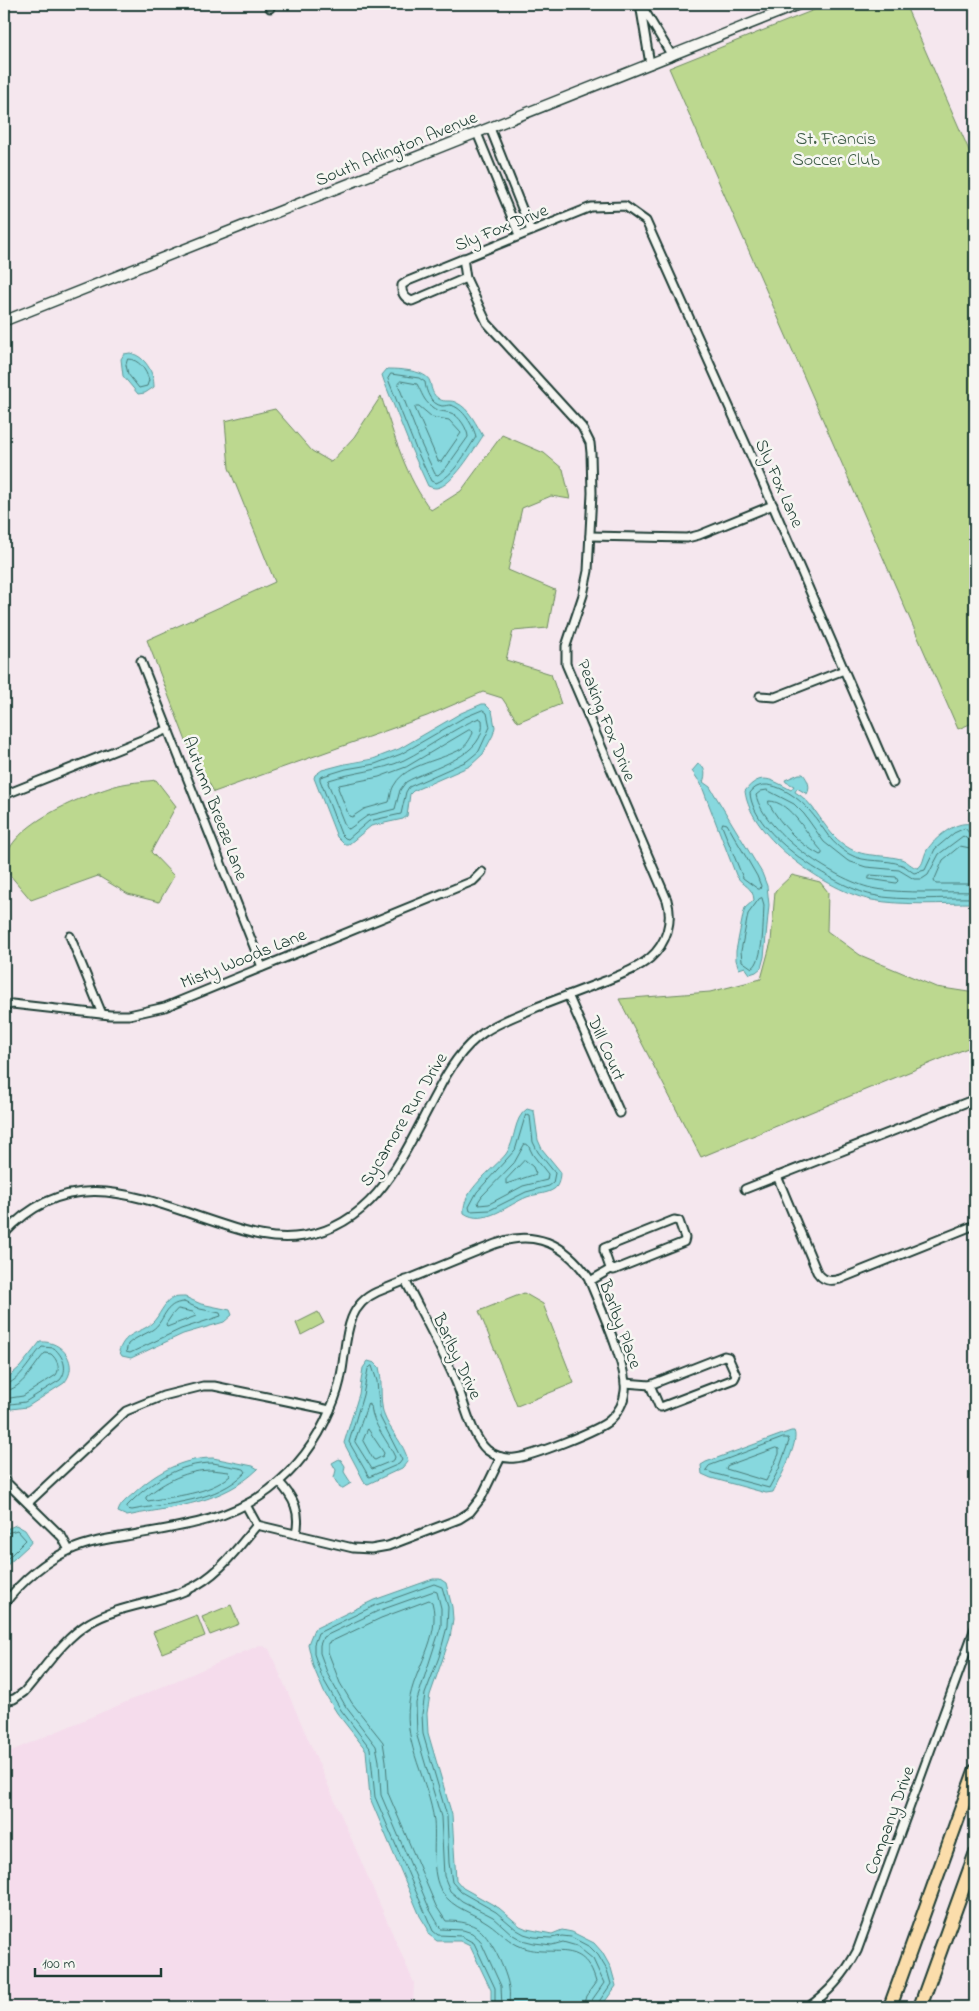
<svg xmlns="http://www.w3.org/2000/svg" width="979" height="2011" viewBox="0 0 979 2011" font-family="'Indie Flower',sans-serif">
  <rect width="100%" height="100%" fill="#f5e7ee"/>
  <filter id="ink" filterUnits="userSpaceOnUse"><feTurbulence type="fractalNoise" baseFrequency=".02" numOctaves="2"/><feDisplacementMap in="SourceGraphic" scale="10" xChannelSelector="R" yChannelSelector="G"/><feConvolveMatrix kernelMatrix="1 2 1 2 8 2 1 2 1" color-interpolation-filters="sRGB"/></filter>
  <g filter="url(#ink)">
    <polygon fill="#f5dcec" points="260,1645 269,1649 414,1983 413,2007 4,2007 4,1754"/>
    <g fill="#bcd88f" stroke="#6e8a62">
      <polygon points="829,4 905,4 975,164 975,722 958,729 669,68"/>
      <path d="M381,396C394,435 406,478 431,510L461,491L502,435L544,453L563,469L570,499L551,496L522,508L508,570L555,590L548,628L513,631L506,660L551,674L561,704L518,722L502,698L483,692L427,716L214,792L186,741L147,640L275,582L229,468L225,421L275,409L312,451L331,462L354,437Z"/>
      <path d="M156,780L176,806L151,852L174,876L159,902L128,894L98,876L31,900L4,868C4,826 80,797 115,786C128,782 143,782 156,780Z"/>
      <polygon points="792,875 820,882 828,892 827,931 860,955 936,987 975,993 975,1045 701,1157 619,999 710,992 761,979 771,942 775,891"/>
      <polygon points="524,1293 543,1304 574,1383 517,1406 479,1311"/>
      <polygon points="318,1312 324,1323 301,1335 296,1323"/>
      <polygon points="231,1605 239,1624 210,1635 202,1617"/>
      <polygon points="197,1615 205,1636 162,1653 153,1632"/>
    </g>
    <g fill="#87d8de" stroke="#5d9a9a">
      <path d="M130,353C145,356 154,372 154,387L145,393L138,394L123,376L121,359L124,354Z"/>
      <path d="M387,369C398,369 427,370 430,382C432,390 432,394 439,399C445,403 451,399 457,403C469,408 477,426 483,436C474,449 452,487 436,488C433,488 431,487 428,486L412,451L384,381L382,375Z"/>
      <polygon points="482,704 485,704 492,711 495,727 493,735 483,754 470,766 413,791 410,794 407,816 403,819 371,826 349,844 344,844 337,837 314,778 315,775 322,770 345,764 373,759 399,749 461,713"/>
      <path d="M698,764C706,767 706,775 703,782L710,787L762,873L767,886L769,905L764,957L761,968L756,972L750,974L745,967L739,969L736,960V951L743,915L745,908L754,900C753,886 743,887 736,875L701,784L692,771Z"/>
      <path d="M799,774H803C808,780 811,787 807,794L797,788L795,792C813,802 820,821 833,835C858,861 872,852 901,859C908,861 911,867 918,868C924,864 923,857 927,850C935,838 955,821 970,824L975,833V903C943,903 903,906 872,900C829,892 750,838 745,791C761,771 772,780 791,790L794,786L786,782L785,780Z"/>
      <path d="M527,1109L534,1111L538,1140L542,1149L560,1171C560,1177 559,1186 554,1189C547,1194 535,1194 527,1197C509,1204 484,1227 464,1213C461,1191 494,1169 506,1154C516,1141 513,1118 527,1109Z"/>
      <path d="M185,1297L201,1304L230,1310L232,1315L224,1322L183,1334L131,1358L122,1356L119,1351C126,1331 140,1334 152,1323C160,1316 163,1303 173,1298C176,1297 182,1297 185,1297Z"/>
      <path d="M40,1342C63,1340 80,1365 64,1383L27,1407L4,1410V1381L20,1367Z"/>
      <path d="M368,1361L375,1363L379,1367C383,1383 379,1399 384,1415C390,1431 404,1443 408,1461L402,1468L368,1484L365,1483L344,1443L359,1394L363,1368Z"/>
      <path d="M791,1431H794C800,1442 779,1480 773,1492L766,1493L711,1478L702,1474L701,1465L706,1462Z"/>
      <path d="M213,1458L253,1466L258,1469C223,1503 177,1506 132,1515L127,1516L118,1512C120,1504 127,1499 133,1494C155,1473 182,1458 213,1458Z"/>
      <polygon points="339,1459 341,1460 345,1466 344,1472 351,1483 343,1488 340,1488 334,1478 336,1470 332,1463"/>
      <polygon points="16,1525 25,1530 32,1541 28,1546 4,1568 4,1530"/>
      <polygon points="433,1579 440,1579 446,1583 452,1607 453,1619 450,1638 430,1695 427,1713 428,1733 452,1815 456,1880 463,1888 499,1908 520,1926 527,1929 552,1934 562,1930 572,1932 594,1943 602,1952 611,1968 616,1986 601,2007 491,2007 491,1990 470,1946 460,1941 437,1941 428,1934 428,1929 420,1916 370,1798 366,1750 337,1713 324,1692 313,1666 308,1644 314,1629 374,1600"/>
    </g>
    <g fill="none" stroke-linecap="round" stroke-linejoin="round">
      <g stroke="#497b78" stroke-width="1">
        <path d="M128,359C139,359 146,370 149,380L147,386L139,388L128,374L126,365Z"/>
        <path d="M391,374L419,378L425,382C426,392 431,404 442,406C445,406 448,405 450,405C463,407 474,427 476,437C466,452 454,476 436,483L431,481L416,449L388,379Z"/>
        <path d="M401,381L417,384C422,393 423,400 432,407C438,412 444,411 451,413C459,415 468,430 468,437L446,468L438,475L435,474L422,446L398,384Z"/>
        <polygon points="416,406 419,406 432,417 449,420 461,433 441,462 438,461 415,408"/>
        <polygon points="483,710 487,713 490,727 479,751 467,761 409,787 406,792 401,814 369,821 348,839 345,838 341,834 320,780 320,777 346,769 375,764 401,754 463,718"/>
        <path d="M479,718L482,720C488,756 430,768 406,782L400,790L395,809L367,816L349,829L346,828L328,783L329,780C354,772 380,771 404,760C430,747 452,729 479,718Z"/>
        <path d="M469,730H472L473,733C470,739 467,745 461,749C443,760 406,764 395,784C391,789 391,796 389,802L364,809L352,817L349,816L338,788L339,785L379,777L406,767Z"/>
        <path d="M769,801C791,801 808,837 822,851V854L820,855C797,842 782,826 769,804Z"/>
        <polygon points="723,823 727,824 757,876 761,886 760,889 758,889 743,878 722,826"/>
        <path d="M975,835L970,834L965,828L954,833L935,849L925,870L914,873C910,871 906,866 902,865C885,858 866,864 849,854C827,841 824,826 808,809C796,795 764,773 750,793C753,835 834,886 872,895C902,902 943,897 975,898"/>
        <path d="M975,841L969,840L963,836L939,854L928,875L922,879H914L899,870L866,867L848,861L824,842L804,814L794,804L767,790L761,791L756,795C764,833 839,883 876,889C908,894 942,891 975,892"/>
        <polyline points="975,849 960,846 943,860 934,881 936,884 975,884"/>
        <polygon points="870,875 896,877 898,881 896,883 869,879"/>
        <path d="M762,898L764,905C763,918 764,962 752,968L742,961L741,951L748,914L759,899Z"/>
        <polygon points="526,1115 530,1116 533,1142 538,1152 555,1173 553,1183 549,1186 526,1192 490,1210 470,1211 469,1207 477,1192 515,1150"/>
        <polygon points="525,1144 528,1145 533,1155 548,1174 547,1180 523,1186 489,1204 479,1205 478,1202 482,1196 514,1163"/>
        <polygon points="525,1160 533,1167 536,1174 506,1184 506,1180"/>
        <path d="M184,1302L200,1309L220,1313L221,1316L181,1329L130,1353L126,1352L128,1344C136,1337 144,1335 152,1330C166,1321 163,1303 184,1302Z"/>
        <polygon points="178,1309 193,1312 196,1316 167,1327 166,1324 172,1315"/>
        <polygon points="372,1366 377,1381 380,1417 402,1460 399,1464 369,1477 349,1442 363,1395 368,1369"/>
        <path d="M4,1385C20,1382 31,1358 42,1347L54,1348C63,1356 69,1369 60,1380L25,1402L4,1405"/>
        <path d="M4,1391C22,1390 34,1365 45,1353L51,1354C57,1359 61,1368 56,1375L23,1396L4,1399"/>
        <path d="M368,1404L371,1406C373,1426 387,1439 395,1457L394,1460L372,1469L355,1442Z"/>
        <polygon points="368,1429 384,1453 383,1456 375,1460 373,1459 363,1441"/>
        <polygon points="783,1438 788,1438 789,1441 779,1469 769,1488 712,1473 706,1470 709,1466"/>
        <polygon points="776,1448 779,1449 779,1454 766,1481 726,1469 727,1466"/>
        <path d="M213,1463L244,1469L246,1472C217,1502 169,1503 132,1510L127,1509V1506C150,1482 179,1463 213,1463Z"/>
        <path d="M212,1470L229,1472L230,1476C209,1494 175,1496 148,1501L146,1499V1497C165,1481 187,1470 212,1470Z"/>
        <polyline points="4,1534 17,1530 26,1540 4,1562"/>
        <polyline points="495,2007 495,1988 474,1943 461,1936 438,1935 433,1931 375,1797 370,1748 341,1710 322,1677 314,1654 314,1644 318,1633 376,1605 434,1584 442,1587 448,1607 447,1627 439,1657 425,1694 422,1714 423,1734 447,1816 449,1863 452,1882 461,1892 496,1912 517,1930 524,1934 534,1937 551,1938 562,1936 571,1937 590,1947 598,1955 607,1970 611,1984 598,2003 597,2007"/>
        <polyline points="502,2007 501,1986 480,1940 472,1933 463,1930 441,1929 430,1910 381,1795 379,1761 376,1746 346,1707 328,1675 320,1653 320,1645 323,1637 378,1611 434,1591 437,1592 441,1608 441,1626 416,1703 417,1736 441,1817 444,1876 450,1891 462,1901 493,1917 513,1935 522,1940 534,1943 552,1945 563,1942 577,1946 593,1959 604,1983 592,2000 591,2007"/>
        <path d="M509,2007C509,2001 510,1994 509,1988C507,1972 490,1935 476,1927C467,1922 456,1921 446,1921L436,1906L388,1793L386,1761L383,1742L352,1703L340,1683L328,1652V1643L381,1618L429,1600L432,1602C442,1638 413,1669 409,1703C403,1745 429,1781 434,1821C436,1843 430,1873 442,1892C453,1909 472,1912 488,1923C500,1931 508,1942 522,1947C553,1959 583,1936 596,1982L586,1996L583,2007"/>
      </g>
      <defs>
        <g id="minor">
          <polyline points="270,4 270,8"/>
          <polyline points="640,4 650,64"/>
          <polyline points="643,8 672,56"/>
          <polyline points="490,128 531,231"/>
          <polyline points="477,133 519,235"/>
          <path d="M466,278L412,301C404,298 401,293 402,285L408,281L591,207L625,206L646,221L757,469L893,783"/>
          <polyline points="590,536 687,538 699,535 773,505"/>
          <polyline points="141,661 262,967"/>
          <polyline points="760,696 775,697 844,670"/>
          <polyline points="4,795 169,729"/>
          <polyline points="70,936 102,1014"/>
          <polyline points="568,995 620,1113"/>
          <polyline points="4,1006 12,1004 110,1015 129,1015 165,1007 473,881 482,872"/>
          <path d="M777,1176L817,1272C823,1281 830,1282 840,1279L975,1225"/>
          <polyline points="745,1189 975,1099"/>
          <polygon points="674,1220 679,1221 685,1238 684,1242 614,1270 610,1268 604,1251 604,1248"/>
          <path d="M4,1234C70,1161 143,1199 221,1224C248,1233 274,1241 304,1236C379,1223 404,1152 437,1092C449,1069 462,1048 483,1033C500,1021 519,1015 537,1007C560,998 582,990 605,981C620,975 637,969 650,958C667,943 673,921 667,900L566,664V646L583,595L588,571L592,493L591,453L590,443L582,427L487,323L466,278L463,258"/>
          <polyline points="590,1281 611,1269"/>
          <polygon points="724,1356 728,1357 736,1375 734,1379 661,1407 659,1406 650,1385"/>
          <polyline points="625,1383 650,1385"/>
          <polyline points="4,1480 62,1537 69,1550"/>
          <path d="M279,1482C294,1498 301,1512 296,1534"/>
          <polyline points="28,1503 126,1411 163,1396 203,1386 214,1386 330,1410"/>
          <polyline points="246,1505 257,1525"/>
          <polyline points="257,1525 353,1548 371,1549 388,1546 459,1519 470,1512 481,1498 501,1457"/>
          <path d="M4,1604C22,1581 43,1562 70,1550C88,1542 107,1539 126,1536C176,1527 227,1522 269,1490C296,1469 317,1442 330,1410C336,1397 340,1383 342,1370C347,1340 345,1306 377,1292L495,1244C534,1229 565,1244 588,1277C598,1302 628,1367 625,1391C624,1402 618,1413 610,1420C600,1430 530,1457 515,1458C505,1459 495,1456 487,1450C471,1436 464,1401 456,1382C441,1347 422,1314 405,1280"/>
          <path d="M4,1701L14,1699L24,1692C44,1669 63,1639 89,1623C119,1605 156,1604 187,1590C218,1576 236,1550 257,1525"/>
          <path d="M808,2007C830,1992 845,1974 857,1951L975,1628"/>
        </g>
        <polyline id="tertiary" points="4,321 800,4"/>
        <g id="motorway">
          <polyline points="890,2007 975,1771"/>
          <polyline points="920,2007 975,1855"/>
        </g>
      </defs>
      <use href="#minor" stroke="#1f3d34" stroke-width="11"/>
      <use href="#tertiary" stroke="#1f3d34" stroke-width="12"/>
      <use href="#motorway" stroke="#1f3d34" stroke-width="16"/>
      <use href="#minor" stroke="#f6f6f2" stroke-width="7"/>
      <use href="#tertiary" stroke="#f6f6f2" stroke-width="9"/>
      <use href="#motorway" stroke="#fbddab" stroke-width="12"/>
    </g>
  </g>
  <g text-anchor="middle" stroke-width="5" stroke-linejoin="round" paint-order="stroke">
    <g font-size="18" fill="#3e5c46" stroke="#f6f6f2">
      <text x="836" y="144">St. Francis<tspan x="836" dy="21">Soccer Club</tspan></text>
    </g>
    <g font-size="18" fill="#1f3d34" stroke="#f6f6f2">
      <text transform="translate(396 148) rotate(-22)" y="6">South Arlington Avenue</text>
      <text transform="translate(501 227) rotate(-22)" y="6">Sly Fox Drive</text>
      <text transform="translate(780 483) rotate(66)" y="6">Sly Fox Lane</text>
      <text transform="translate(607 720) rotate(68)" y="6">Peaking Fox Drive</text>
      <text transform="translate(216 808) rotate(69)" y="6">Autumn Breeze Lane</text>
      <text transform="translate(243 958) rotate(-22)" y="6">Misty Woods Lane</text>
      <text transform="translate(607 1048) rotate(66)" y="6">Dill Court</text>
      <text transform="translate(403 1119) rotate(-59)" y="6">Sycamore Run Drive</text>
      <text transform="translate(621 1324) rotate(70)" y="6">Barlby Place</text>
      <text transform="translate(458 1356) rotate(65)" y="6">Barlby Drive</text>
      <text transform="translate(889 1820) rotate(-70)" y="6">Company Drive</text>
    </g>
  </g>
  <rect width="979" height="2011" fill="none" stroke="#f6f6f2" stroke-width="20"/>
  <rect x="10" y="10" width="959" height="1991" fill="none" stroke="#1f3d34" stroke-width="2" filter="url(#ink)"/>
  <path d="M35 1968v8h126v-8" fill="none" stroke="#1f3d34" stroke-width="2.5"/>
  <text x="42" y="1968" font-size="15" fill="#1f3d34" stroke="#f6f6f2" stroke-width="4" paint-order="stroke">100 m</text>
</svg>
